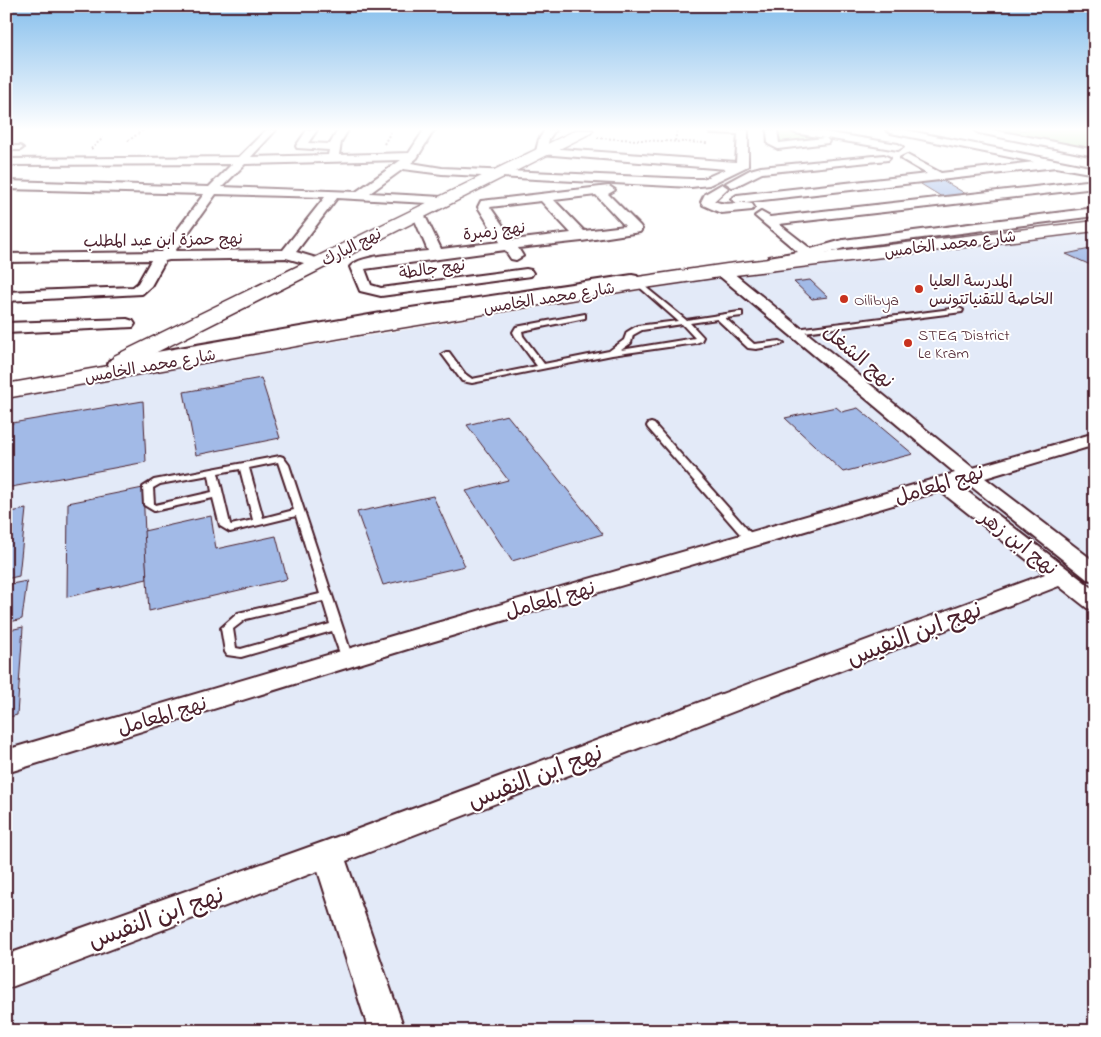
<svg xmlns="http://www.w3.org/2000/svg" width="1101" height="1037" viewBox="0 0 1101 1037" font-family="'Indie Flower','Playpen Sans Arabic',sans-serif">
  <rect width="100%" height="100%" fill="#fff"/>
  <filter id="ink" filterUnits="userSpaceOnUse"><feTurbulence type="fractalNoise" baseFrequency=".02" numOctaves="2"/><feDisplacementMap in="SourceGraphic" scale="10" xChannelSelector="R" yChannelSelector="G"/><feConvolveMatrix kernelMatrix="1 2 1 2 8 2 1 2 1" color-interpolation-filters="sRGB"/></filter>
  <g filter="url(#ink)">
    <polygon fill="#e3eaf8" points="1095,232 1095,1031 6,1031 6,399 121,377 709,279"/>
    <g fill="#afda98" stroke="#7c7c62">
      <polygon points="775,130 788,130 830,137 776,144"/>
      <polygon points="991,130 1095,130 1095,151"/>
    </g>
    <g fill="#a2bae7" stroke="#4a1f2b">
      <polygon points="941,179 966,194 942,197 916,181"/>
      <polygon points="1095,248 1095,267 1066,254"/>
      <polygon points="810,280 828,297 812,299 794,282"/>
      <polygon points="261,378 280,438 196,455 184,392"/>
      <polygon points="143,401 146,462 6,488 6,424"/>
      <polygon points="836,407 842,412 858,408 913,454 843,472 785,418"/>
      <polygon points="507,415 603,534 512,561 466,491 508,480 467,425"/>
      <polygon points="143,488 147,579 67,597 68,503"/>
      <polygon points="433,496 465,566 383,585 357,512"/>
      <polygon points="26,509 19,576 6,579 6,513"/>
      <polygon points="211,516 216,549 276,536 287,579 149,611 144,531"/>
      <polygon points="27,581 22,619 6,623 6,585"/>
      <polygon points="23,627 17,715 6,718 6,631"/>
    </g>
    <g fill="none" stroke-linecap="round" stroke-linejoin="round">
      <defs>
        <g id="lane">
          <polygon points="6,146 20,146 23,148 20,150 6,150"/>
          <path d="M638,281L686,320L739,312H742V316L725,318L754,344L780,341L784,343L780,345L756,349L748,348L717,319L690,323L703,337L701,341L696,343L612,355L472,383L462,381L442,354L446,352H449L465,374L472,379L537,366L515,336L513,332L516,327L585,314V318L522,331L523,336L544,364L609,351L624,340L627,332L637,326L678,321L636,284L635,283ZM682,324L695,338L621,350L631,343L633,335L642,330Z"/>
          <polygon points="959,308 963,310 962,312 796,333 792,331 796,329"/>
          <polygon points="651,423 654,424 755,538 756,540 755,542 747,542 648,428 647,426 648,424"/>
          <path d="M280,456L283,457L289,465L353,659L351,662L347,663L343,662L332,631L241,657L227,655L225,652L221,628L238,613L320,594L296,516L230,532L220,526L213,498L154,511L144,505L143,487L154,480ZM278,462L294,510L263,518L249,468ZM240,469L253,520L231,525L230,524L218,473ZM209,475L212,492L155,505L154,504L153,488L160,484ZM323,601L330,624L241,649L236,648L233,629L246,619Z"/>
        </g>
        <g id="street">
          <path d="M266,130H276L251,157L328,155L329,150L297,148L296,146L307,130H317L308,143L330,144L338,130H348L341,142L339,155L409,153L424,130H434L417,158L411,163L442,168L691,179H703L726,169L541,154L536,151L539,139L545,130H555L549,139L547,148L736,162L738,134L711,133L706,130H748V166L709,185L691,187L442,174L403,169L370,193L442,197L446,198L448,201L446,204L337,198L296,252L323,260L325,263L323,266L318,267L286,258L169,260L165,261L151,286L142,294L6,301V292L133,287L138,283L151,260L6,262V254L161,252L204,194L6,189V181L209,187L232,164L6,165V159L239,157ZM401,160L356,192L222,187L245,164ZM216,194L325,197L283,250L175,251Z"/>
          <polygon points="767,130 777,130 779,143 824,138 795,133 790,130 812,130 898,144 903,147 898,150 826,138 829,141 828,143 778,149 768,144"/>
          <polygon points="886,130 905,130 1095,168 1095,174 1056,167 737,203 731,199 737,195 927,174 903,160 901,158 907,155 941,173 1034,162 891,133"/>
          <polygon points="974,130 993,130 1095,150 1095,156 979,133"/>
          <polygon points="884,155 890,158 888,160 762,173 736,186 732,187 726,183 750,170 761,167"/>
          <polygon points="1095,180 1095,188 779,224 811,249 843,240 1095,208 1095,216 844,248 796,261 774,264 769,263 767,260 769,257 798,252 755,216 761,212 770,217"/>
          <path d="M722,184L728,188L714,201C727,207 739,201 752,204L754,207L752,210L721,213L703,205L701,202L705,194Z"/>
          <path d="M609,186L615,190L608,194L640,226L642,229L640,232L582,241L518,248L523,256L516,260L511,259L505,250L365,269L371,285L381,288L526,269L531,270L533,273L531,276L381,296L360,291L350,267C360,254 411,253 428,251L412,213L414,210H422L441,249L500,242L478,207L481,201ZM596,195L625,226L584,231L554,200ZM541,201L571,233L513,240L490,207Z"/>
          <polygon points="722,267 727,268 973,468 1095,433 1095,445 985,478 1095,562 1095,581 1087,579 967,483 959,485 1095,590 1095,610 1087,608 1059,586 346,861 405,1031 369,1031 318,871 6,989 6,955 326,841 1045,574 940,491 411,648 6,773 6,750 402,633 955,473 717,274 715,271 717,268"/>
          <polygon points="632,275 637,276 639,279 637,282 404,319 116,369 110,368 108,364 110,360 116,359 404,309"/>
          <polygon points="127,319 133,321 135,324 133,327 6,333 6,323"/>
        </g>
        <polygon id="secondary" points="576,130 593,130 591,133 139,361 369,321 638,277 727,264 1095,221 1095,231 727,276 638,289 369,333 6,398 6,384 114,365 111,361 114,356"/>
      </defs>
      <use href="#lane" stroke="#4a1f2b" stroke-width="4"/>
      <use href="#street" stroke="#4a1f2b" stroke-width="4"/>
      <use href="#secondary" stroke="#4a1f2b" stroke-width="3"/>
      <g stroke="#4a1f2b" stroke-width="2" stroke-dasharray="2 2" stroke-linecap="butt">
        <polyline points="597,138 707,143"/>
        <polyline points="128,141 143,130"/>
        <polyline points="675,141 677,130"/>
        <polyline points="384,144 392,130"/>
        <polyline points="91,149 103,138"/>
      </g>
      <use href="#lane" fill="#fff" fill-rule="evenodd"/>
      <use href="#street" fill="#fff" fill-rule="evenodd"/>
      <use href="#secondary" fill="#fff" fill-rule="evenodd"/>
    </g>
  </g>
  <linearGradient id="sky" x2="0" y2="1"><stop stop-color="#85beec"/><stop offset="0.47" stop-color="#fff"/><stop offset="1" stop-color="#fff" stop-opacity="0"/></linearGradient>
  <rect width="1101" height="275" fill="url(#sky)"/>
  <g fill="#c8321e" stroke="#fff" stroke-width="2">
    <circle cx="919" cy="289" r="5"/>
    <circle cx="844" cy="299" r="5"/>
    <circle cx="908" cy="343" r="5"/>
  </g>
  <g text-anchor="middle" stroke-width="4" stroke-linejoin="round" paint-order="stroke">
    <g font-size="16" fill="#4a1f2b" stroke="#fff">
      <text transform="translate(494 230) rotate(-7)" y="6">نهج زمبرة</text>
      <text transform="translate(163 239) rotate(-1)" y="6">نهج حمزة ابن عبد المطلب</text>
      <text transform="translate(950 243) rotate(-7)" y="6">شارع محمد الخامس</text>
      <text transform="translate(351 246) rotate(-27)" y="6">نهج البارك</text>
      <text transform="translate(432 268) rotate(-8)" y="6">نهج جالطة</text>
      <text transform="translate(549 297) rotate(-9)" y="6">شارع محمد الخامس</text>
      <text transform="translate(150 365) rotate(-10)" y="6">شارع محمد الخامس</text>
    </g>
    <g font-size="16" fill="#4a1f2b" stroke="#fff" text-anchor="start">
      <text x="929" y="286">المدرسة العليا<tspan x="929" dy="18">الخاصة للتقنياتتونس</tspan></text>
      <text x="854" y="305">Oilibya</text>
      <text x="918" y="340">STEG District<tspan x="918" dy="18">Le Kram</tspan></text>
    </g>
    <g font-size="20" fill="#4a1f2b" stroke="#fff">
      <text transform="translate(859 356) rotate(40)" y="7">نهج الشغل</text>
      <text transform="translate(939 484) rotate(-17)" y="7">نهج المعامل</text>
      <text transform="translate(1019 542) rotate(38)" y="7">نهج ابن زهر</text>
      <text transform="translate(550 599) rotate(-16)" y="7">نهج المعامل</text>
      <text transform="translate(162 715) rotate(-17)" y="7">نهج المعامل</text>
    </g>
    <g font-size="24" fill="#4a1f2b" stroke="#fff">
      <text transform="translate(914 633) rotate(-21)" y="8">نهج ابن النفيس</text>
      <text transform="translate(535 776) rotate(-21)" y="8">نهج ابن النفيس</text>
      <text transform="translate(156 917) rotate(-20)" y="8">نهج ابن النفيس</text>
    </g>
  </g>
  <rect width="1101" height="1037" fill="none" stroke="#fff" stroke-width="25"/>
  <rect x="12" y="12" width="1076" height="1012" fill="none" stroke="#4a1f2b" stroke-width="2" filter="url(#ink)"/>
</svg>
